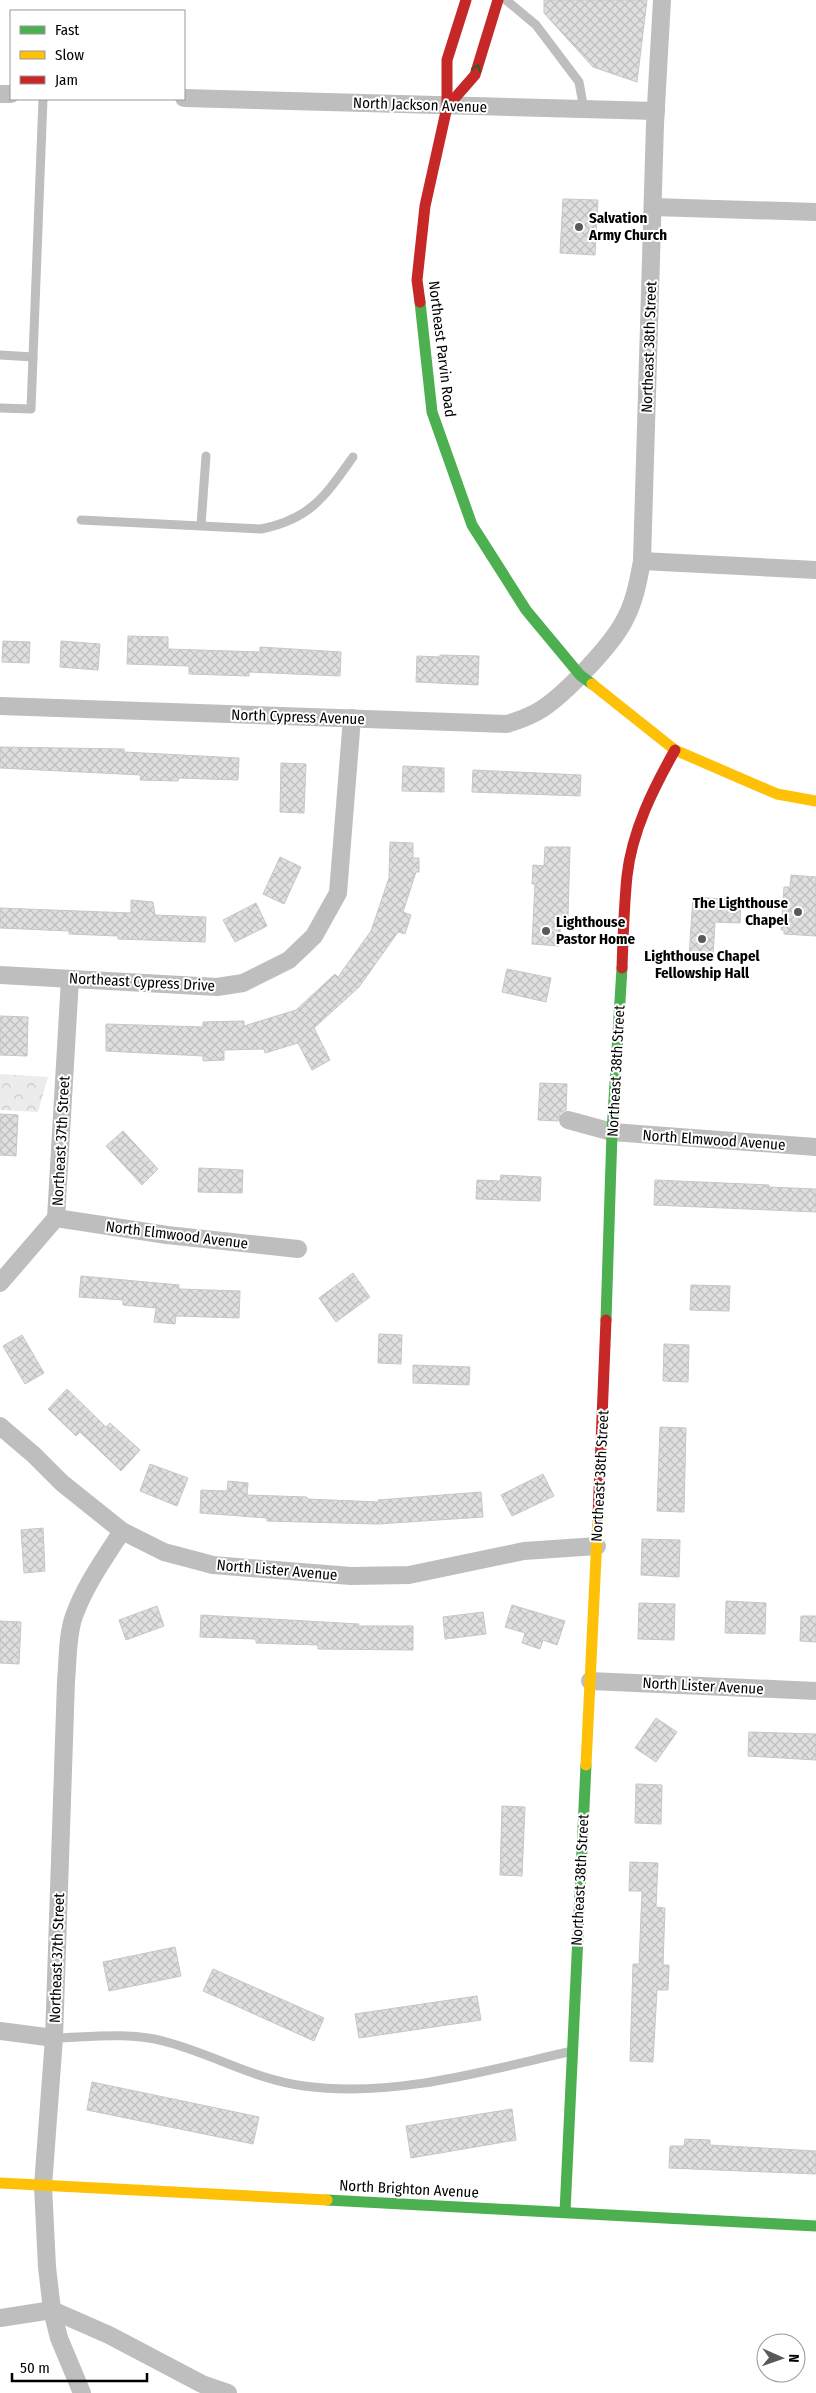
<svg xmlns="http://www.w3.org/2000/svg" width="816" height="2393" viewBox="0 0 816 2393" font-family="'Fira Sans Condensed',sans-serif">
  <defs>
    <pattern id="forest-crowns" width="20" height="18" patternUnits="userSpaceOnUse" patternTransform="scale(1.25)"><rect width="20" height="18" fill="#ececec"/><path d="M2 6a3 3 0 1 1 6 0M12 15a3 3 0 1 1 6 0" fill="none" stroke="#c9c9c9"/></pattern>
    <pattern id="building-cross-hatch" width="8" height="8" patternUnits="userSpaceOnUse" patternTransform="scale(1.25)"><rect width="8" height="8" fill="#dfdfdf"/><path d="M0 0l8 8M0 8l8-8" fill="none" stroke="#bebebe"/></pattern>
  </defs>
  <rect width="100%" height="100%" fill="#fff"/>
  <polygon fill="url(#forest-crowns)" points="0,1074 48,1077 38,1112 0,1110"/>
  <g fill="url(#building-cross-hatch)" stroke="#c7c7c7">
    <polygon points="544,0 647,0 637,82 593,67 544,13"/>
    <polygon points="563,199 598,200 595,255 560,253"/>
    <polygon points="128,636 168,637 168,649 260,652 260,647 341,652 340,676 249,672 249,676 189,674 189,666 127,664"/>
    <polygon points="3,641 30,642 29,663 2,662"/>
    <polygon points="61,641 100,644 98,670 60,667"/>
    <polygon points="440,655 479,656 478,685 416,682 417,656 440,657"/>
    <polygon points="0,747 124,749 124,752 239,758 238,780 179,778 178,781 140,780 141,775 0,768"/>
    <polygon points="281,763 306,764 304,813 280,812"/>
    <polygon points="403,766 444,768 444,792 402,791"/>
    <polygon points="473,770 581,775 580,796 472,792"/>
    <polygon points="390,842 413,843 413,858 419,858 419,872 416,872 403,912 411,915 405,934 398,932 359,987 314,1028 330,1060 312,1070 298,1043 265,1053 264,1049 224,1050 224,1060 203,1061 203,1056 106,1051 106,1024 203,1027 203,1022 244,1021 244,1026 296,1010 335,974 338,977 371,931 389,878"/>
    <polygon points="545,847 570,847 568,917 561,917 559,946 532,944 535,884 532,884 533,865 544,866"/>
    <polygon points="280,857 301,867 284,904 263,894"/>
    <polygon points="791,875 816,877 816,936 784,934 784,930 781,930 784,887 790,887"/>
    <polygon points="693,897 741,900 740,923 715,922 713,957 689,956"/>
    <polygon points="131,900 153,902 155,915 206,917 205,942 118,939 118,936 69,934 69,931 0,928 0,908 131,913"/>
    <polygon points="256,903 267,926 235,942 223,920"/>
    <polygon points="507,969 551,978 546,1002 502,992"/>
    <polygon points="0,1016 28,1017 27,1056 0,1055"/>
    <polygon points="540,1083 567,1084 566,1110 560,1113 558,1121 538,1120"/>
    <polygon points="0,1114 18,1115 16,1156 0,1155"/>
    <polygon points="123,1131 158,1169 142,1185 106,1146"/>
    <polygon points="199,1168 243,1170 242,1193 198,1192"/>
    <polygon points="501,1175 541,1177 540,1201 476,1199 477,1180 500,1181"/>
    <polygon points="655,1180 769,1185 769,1187 816,1189 816,1212 654,1205"/>
    <polygon points="353,1273 370,1297 336,1322 319,1298"/>
    <polygon points="81,1276 179,1285 179,1289 240,1291 239,1318 176,1316 175,1324 154,1322 156,1308 123,1305 123,1300 79,1297"/>
    <polygon points="691,1285 730,1286 729,1311 690,1310"/>
    <polygon points="379,1334 402,1335 401,1364 378,1363"/>
    <polygon points="22,1335 44,1373 25,1384 3,1346"/>
    <polygon points="664,1344 689,1345 688,1382 663,1381"/>
    <polygon points="413,1365 470,1367 469,1385 413,1383"/>
    <polygon points="67,1389 106,1427 110,1423 140,1450 121,1471 80,1432 76,1436 48,1409"/>
    <polygon points="660,1427 686,1428 684,1512 657,1511"/>
    <polygon points="150,1464 188,1478 177,1506 140,1491"/>
    <polygon points="543,1474 554,1496 512,1516 501,1495"/>
    <polygon points="228,1481 248,1483 247,1495 307,1497 307,1499 379,1502 378,1500 481,1492 483,1517 378,1524 267,1521 267,1518 200,1513 201,1490 227,1491"/>
    <polygon points="43,1528 45,1571 24,1573 21,1530"/>
    <polygon points="642,1539 680,1540 679,1577 641,1575"/>
    <polygon points="726,1601 766,1603 765,1634 725,1633"/>
    <polygon points="639,1603 675,1604 674,1640 638,1639"/>
    <polygon points="512,1605 565,1621 557,1645 543,1640 540,1649 522,1643 525,1633 505,1627"/>
    <polygon points="157,1606 164,1626 126,1640 119,1620"/>
    <polygon points="483,1612 486,1634 445,1639 443,1617"/>
    <polygon points="201,1615 359,1624 358,1626 413,1626 413,1650 318,1649 318,1645 256,1643 256,1639 200,1637"/>
    <polygon points="801,1616 816,1616 816,1642 800,1641"/>
    <polygon points="0,1621 21,1622 19,1664 0,1663"/>
    <polygon points="656,1718 677,1732 656,1762 635,1748"/>
    <polygon points="749,1732 816,1734 816,1760 748,1756"/>
    <polygon points="636,1784 662,1785 661,1824 635,1823"/>
    <polygon points="502,1806 525,1807 522,1876 500,1875"/>
    <polygon points="630,1862 658,1863 656,1907 665,1908 663,1965 669,1965 668,1990 657,1990 653,2062 630,2061 633,1964 639,1964 642,1891 629,1891"/>
    <polygon points="175,1947 181,1976 109,1991 103,1962"/>
    <polygon points="213,1969 324,2018 314,2041 203,1991"/>
    <polygon points="477,1996 481,2020 359,2038 355,2014"/>
    <polygon points="92,2082 259,2117 253,2144 87,2110"/>
    <polygon points="512,2109 516,2140 411,2158 406,2126"/>
    <polygon points="685,2139 710,2140 710,2145 816,2151 816,2174 669,2168 670,2146 684,2146"/>
  </g>
  <g fill="none" stroke-linecap="round" stroke-linejoin="round">
    <g stroke="#bebebe" stroke-width="9">
      <polyline points="506,0 536,25 579,82 584,110"/>
      <polyline points="0,355 33,357"/>
      <polyline points="0,408 31,409 43,99"/>
      <path d="M81,520L261,529C311,519 325,496 353,457"/>
      <polyline points="201,525 206,456"/>
      <path d="M54,2038C90,2037 128,2032 163,2041C211,2053 255,2080 304,2086C395,2098 484,2071 572,2051"/>
    </g>
    <g stroke="#bebebe" stroke-width="18">
      <polyline points="0,94 11,94"/>
      <polyline points="184,98 656,111"/>
      <polyline points="653,207 816,212"/>
      <polyline points="642,561 816,570"/>
      <path d="M0,706L507,724C520,720 531,716 542,709C566,693 609,648 623,623C634,604 638,583 642,561L655,124L662,0"/>
      <polyline points="0,975 217,987 243,983 289,960 314,936 338,893 352,718"/>
      <polyline points="568,1120 612,1132 816,1147"/>
      <polyline points="56,1218 167,1235 298,1249"/>
      <polyline points="0,1283 56,1218 70,979"/>
      <polyline points="0,1426 34,1455 62,1483 122,1531 164,1552 213,1565 351,1576 409,1575 524,1551 597,1546"/>
      <polyline points="590,1681 816,1691"/>
      <polyline points="0,2031 54,2038"/>
      <polyline points="0,2318 52,2310 109,2335 202,2384 228,2393"/>
      <path d="M82,2393L59,2338L52,2310L47,2267L43,2186L54,2038L66,1681C68,1660 67,1636 74,1616C85,1585 105,1558 122,1531"/>
    </g>
    <g stroke="#4caf50" stroke-width="11">
      <polyline points="420,302 432,412 472,525 526,610 580,675 592,684"/>
      <polyline points="606,1320 612,1132 622,968"/>
      <polyline points="327,2200 816,2226"/>
      <polyline points="565,2212 586,1765"/>
    </g>
    <g stroke="#ffc107" stroke-width="11">
      <polyline points="592,684 675,750 777,794 816,801"/>
      <polyline points="586,1765 598,1516"/>
      <polyline points="0,2183 327,2200"/>
    </g>
    <g stroke="#c62828" stroke-width="11">
      <polyline points="447,107 475,75 498,0"/>
      <polyline points="420,302 417,280 425,206 447,107 447,60 466,0"/>
      <path d="M622,968C623,937 624,906 627,876C632,831 653,789 675,750"/>
      <polyline points="598,1516 606,1320"/>
    </g>
  </g>
  <defs><path id="oneway-chevron" d="M-2-3.5L2.5 0L-2 3.5" fill="none" stroke-width="1.6" stroke-linecap="round" stroke-linejoin="round" transform="scale(1.25)"/></defs>
  <use stroke="#2a602c" href="#oneway-chevron" transform="translate(477 68) rotate(-70)"/>
  <g fill="#595959" stroke="#fff" stroke-width="2">
    <circle cx="579" cy="227" r="5"/>
    <circle cx="798" cy="912" r="5"/>
    <circle cx="546" cy="931" r="5"/>
    <circle cx="702" cy="939" r="5"/>
  </g>
  <g text-anchor="middle" stroke-width="4" stroke-linejoin="round" paint-order="stroke">
    <g font-size="15" fill="#000" stroke="#fff">
      <text transform="translate(420 105) rotate(2)" y="5">North Jackson Avenue</text>
      <text transform="translate(649 347) rotate(-88)" y="5">Northeast 38th Street</text>
      <text transform="translate(442 349) rotate(83)" y="5">Northeast Parvin Road</text>
      <text transform="translate(298 717) rotate(2)" y="5">North Cypress Avenue</text>
      <text transform="translate(142 982) rotate(3)" y="5">Northeast Cypress Drive</text>
      <text transform="translate(616 1071) rotate(-87)" y="5">Northeast 38th Street</text>
      <text transform="translate(714 1140) rotate(4)" y="5">North Elmwood Avenue</text>
      <text transform="translate(61 1141) rotate(-87)" y="5">Northeast 37th Street</text>
      <text transform="translate(177 1235) rotate(7)" y="5">North Elmwood Avenue</text>
      <text transform="translate(600 1476) rotate(-87)" y="5">Northeast 38th Street</text>
      <text transform="translate(277 1570) rotate(5)" y="5">North Lister Avenue</text>
      <text transform="translate(703 1686) rotate(3)" y="5">North Lister Avenue</text>
      <text transform="translate(580 1880) rotate(-87)" y="5">Northeast 38th Street</text>
      <text transform="translate(57 1958) rotate(-88)" y="5">Northeast 37th Street</text>
      <text transform="translate(409 2189) rotate(3)" y="5">North Brighton Avenue</text>
    </g>
    <g font-size="15" font-weight="bold" fill="#000" stroke="#fff" text-anchor="start">
      <text x="589" y="223">Salvation<tspan x="589" dy="17">Army Church</tspan></text>
      <text x="788" y="908" text-anchor="end">The Lighthouse<tspan x="788" dy="17">Chapel</tspan></text>
      <text x="556" y="927">Lighthouse<tspan x="556" dy="17">Pastor Home</tspan></text>
      <text x="702" y="961" text-anchor="middle">Lighthouse Chapel<tspan x="702" dy="17">Fellowship Hall</tspan></text>
    </g>
  </g>
  <rect x="10" y="10" width="175" height="90" fill="#ffffff" stroke="#999999"/>
  <rect x="20" y="26" width="25" height="8" fill="#4caf50" stroke="#999999"/>
  <text x="55" y="35" font-size="15" fill="#000000">Fast</text>
  <rect x="20" y="51" width="25" height="8" fill="#ffc107" stroke="#999999"/>
  <text x="55" y="60" font-size="15" fill="#000000">Slow</text>
  <rect x="20" y="76" width="25" height="8" fill="#c62828" stroke="#999999"/>
  <text x="55" y="85" font-size="15" fill="#000000">Jam</text>
  <g transform="translate(781 2358) rotate(92)"><circle r="24" fill="#ffffff" stroke="#999999"/>
  <path d="M0-4L9 19L0 12L-9 19Z" fill="#595959"/>
  <text y="-8" font-size="14" font-weight="bold" text-anchor="middle" fill="#000000">N</text>
  </g>
  <path d="M12 2373v8h135v-8" fill="none" stroke="#000000" stroke-width="2.5"/>
  <text x="20" y="2373" font-size="15" fill="#000000" stroke="#ffffff" stroke-width="4" paint-order="stroke">50 m</text>
</svg>
